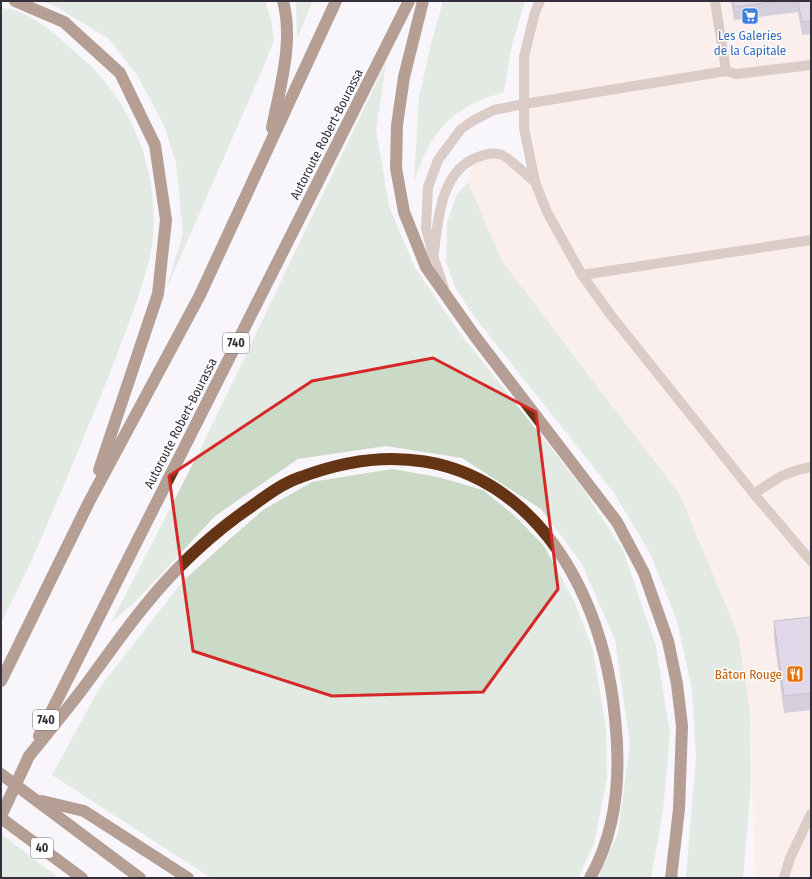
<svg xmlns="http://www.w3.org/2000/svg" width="812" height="879" viewBox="0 0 812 879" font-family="'Fira Sans Condensed',sans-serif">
  <rect width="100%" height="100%" fill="#f8f5fb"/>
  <polygon fill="#fee7dc" points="540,1 811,1 811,878 755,878 750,711 680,495 502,261 468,182 473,159 503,155 534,182 524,128 523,68"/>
  <g fill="#cbdac6">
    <polygon points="42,1 265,1 271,19 274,40 263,68 166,290 183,233 176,163 164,125 137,75 109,39 57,7"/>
    <polygon points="296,1 313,1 297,38"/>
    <path d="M443,1H525L512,45L504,92C451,107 432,130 414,181L419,97L431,44Z"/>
    <path d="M1,8C8,9 16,10 22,13C44,23 64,42 82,58C132,101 159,172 153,237C151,259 143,282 136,303C123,339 110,374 95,410C65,481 37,554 1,623Z"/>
    <polygon points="386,63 376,130 389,206 415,268 462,336 581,486 623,550 656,646 670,734 663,811 651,878 598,878 618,833 630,744 615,640 582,564 541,509 462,458 386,446 298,459 215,516 139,598 111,623 200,450"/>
    <polygon points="468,182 502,261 680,495 738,635 750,711 751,786 743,878 686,878 696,757 692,690 677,621 650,553 614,493 473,315 456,289 446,262 447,223 456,196"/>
    <polygon points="392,469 438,477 483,490 515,516 544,546 574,601 593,650 606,727 607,778 594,844 578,878 211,878 52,775 100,687 183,581 223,545 263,510 312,482"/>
    <polygon points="1,834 59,878 1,878"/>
  </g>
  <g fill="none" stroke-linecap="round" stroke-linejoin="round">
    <g stroke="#b99987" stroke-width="10">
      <polyline points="540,1 535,12 524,57 524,128 535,182 547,212 582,275 610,314 754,494 811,561"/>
      <polyline points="715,1 726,71"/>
      <path d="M434,252C438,219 441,170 478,157C486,154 493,152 502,155C509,158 528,176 535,182"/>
      <polyline points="582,275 811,240"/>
      <polyline points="444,288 434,259 426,228 428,187 438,160 461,129 474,120 494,110 524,104 726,71 736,74 811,65"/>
      <path d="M754,494C775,479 785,472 811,467"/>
      <polyline points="784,878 790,858 811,814"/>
    </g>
    <g stroke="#643414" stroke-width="12">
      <polyline points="15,1 64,22 120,73 155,145 166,220 158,294 99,470"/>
      <polyline points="423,1 404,77 397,125 396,168 404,212 426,267 474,335 617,522 644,573 668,641 677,684 682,726 679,809 671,878"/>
      <path d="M272,128C280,87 294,42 283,1"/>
      <polyline points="1,681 89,502 200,295 336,1"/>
      <polyline points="39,736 409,1"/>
      <path d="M29,756C47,734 64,713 81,691C102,663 121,635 143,608C174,569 211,534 252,506C267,495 283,483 301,477C483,408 599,547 615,718C621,772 618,829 590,878"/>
      <polyline points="1,774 140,878"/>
      <polyline points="42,801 84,811 188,878"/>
      <polyline points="1,818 82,878"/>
    </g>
    <polyline stroke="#643414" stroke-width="12" points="1,816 29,756"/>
  </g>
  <g fill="#aa9db5">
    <polygon points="731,1 811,1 811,34 802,35 798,12 734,20"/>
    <polygon points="811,617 811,710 784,713 774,638 774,621"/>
  </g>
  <g fill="#c6b7d3" stroke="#8b8094">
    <polygon points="733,1 779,1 734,7"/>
    <polygon points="798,1 811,1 811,21 802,22"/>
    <polygon points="811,617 811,693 784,696 774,621"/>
  </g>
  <path d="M0 0H812V879H0ZM433,358L536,412L558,589L483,692L332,696L193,651L169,476L312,381Z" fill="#f8f5fb" fill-opacity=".55" fill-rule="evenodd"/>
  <path fill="none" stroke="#d62828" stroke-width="3" stroke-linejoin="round" d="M433,358L536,412L558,589L483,692L332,696L193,651L169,476L312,381Z"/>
  <defs>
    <symbol id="supermarket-square" viewBox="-11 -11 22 22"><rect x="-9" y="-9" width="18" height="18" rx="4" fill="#3f7fe0" stroke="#fff"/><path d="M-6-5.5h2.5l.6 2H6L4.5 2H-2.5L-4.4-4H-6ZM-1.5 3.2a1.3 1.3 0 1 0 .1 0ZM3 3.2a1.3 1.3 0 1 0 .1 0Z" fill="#fff"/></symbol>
    <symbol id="restaurant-square" viewBox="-11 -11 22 22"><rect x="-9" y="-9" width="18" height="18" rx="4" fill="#e8710a" stroke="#fff"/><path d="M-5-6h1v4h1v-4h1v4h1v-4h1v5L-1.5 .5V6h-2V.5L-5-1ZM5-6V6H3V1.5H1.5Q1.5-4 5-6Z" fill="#fff"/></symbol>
  </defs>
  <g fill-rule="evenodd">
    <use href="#supermarket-square" x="740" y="6" width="20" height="20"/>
    <use href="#restaurant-square" x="785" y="664" width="20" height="20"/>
  </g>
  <g text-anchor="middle" stroke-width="3" stroke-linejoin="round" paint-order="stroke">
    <g fill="#fff" stroke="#726d76" stroke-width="1">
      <rect x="223" y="333" width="26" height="20" rx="3"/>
      <rect x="33" y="710" width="26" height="20" rx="3"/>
      <rect x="31" y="838" width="22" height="20" rx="3"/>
    </g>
    <g font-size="12" font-weight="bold" fill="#352f3c">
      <text x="236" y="347">740</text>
      <text x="46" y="724">740</text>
      <text x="42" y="852">40</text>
    </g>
    <g font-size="13" fill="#366cbe" stroke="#fff">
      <text x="750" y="40">Les Galeries<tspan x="750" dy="15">de la Capitale</tspan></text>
    </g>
    <g font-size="13" fill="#352f3c" stroke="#fff">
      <text transform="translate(326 134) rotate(-63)" y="5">Autoroute Robert-Bourassa</text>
      <text transform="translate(180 423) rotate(-63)" y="5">Autoroute Robert-Bourassa</text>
    </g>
    <g font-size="13" fill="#c56008" stroke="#fff" text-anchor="end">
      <text x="782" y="679">Bâton Rouge</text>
    </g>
  </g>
  <rect width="812" height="879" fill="none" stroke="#352f3c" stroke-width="4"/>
</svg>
